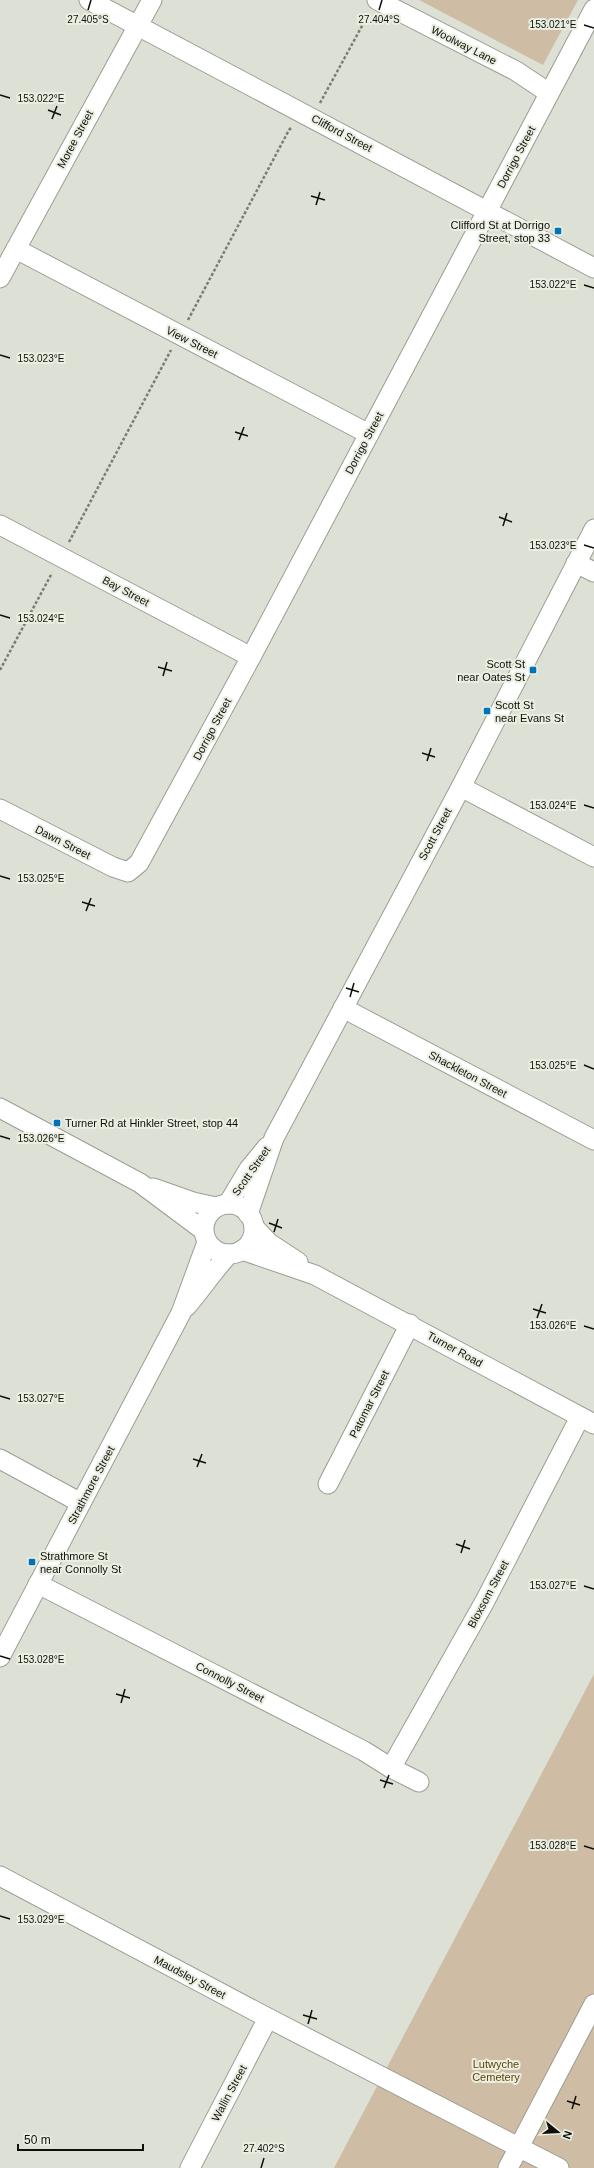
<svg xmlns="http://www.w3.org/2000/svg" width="594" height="2168" viewBox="0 0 594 2168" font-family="Arial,sans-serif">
  <rect width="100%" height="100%" fill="#dde1d5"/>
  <g fill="#cebca4">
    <polygon points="419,0 578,0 543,65"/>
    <polygon points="594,1674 594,2168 334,2168"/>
  </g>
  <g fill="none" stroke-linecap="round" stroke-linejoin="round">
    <defs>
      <g id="minor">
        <polyline points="89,0 594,268"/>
        <polyline points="377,0 516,71 549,93"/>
        <polyline points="16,249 369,434"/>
        <polyline points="0,278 152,0"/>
        <polyline points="0,525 251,657"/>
        <polyline points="576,563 594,572"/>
        <polyline points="461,787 594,857"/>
        <polyline points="0,809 113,867 128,872 139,863 251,657 594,9"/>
        <polyline points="343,1008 594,1140"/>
        <polyline points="0,1108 140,1183 203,1230"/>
        <polyline points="153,1188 193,1202 216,1207"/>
        <polyline points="228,1204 249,1169 267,1147"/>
        <circle cx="229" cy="1229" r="25"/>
        <polyline points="248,1214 274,1138 461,787 594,529"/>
        <polyline points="254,1227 269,1243 298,1262"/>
        <polyline points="242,1250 315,1275 594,1424"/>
        <path d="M186,1307C201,1290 213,1271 229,1254"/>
        <polyline points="0,1459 81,1503"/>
        <polyline points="328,1484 410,1324"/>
        <polyline points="38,1584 364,1751 391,1768 419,1782"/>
        <polyline points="0,1657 181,1313 207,1242"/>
        <polyline points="391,1768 485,1601 580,1417"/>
        <polyline points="0,1876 268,2018 559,2168"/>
        <polyline points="190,2168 268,2018"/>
        <polyline points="508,2168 594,2004"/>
      </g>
    </defs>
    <use href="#minor" stroke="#9a9e93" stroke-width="21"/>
    <g stroke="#7b7e75" stroke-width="2.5" stroke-dasharray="3 2" stroke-linecap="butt">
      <polyline points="320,103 368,15"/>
      <polyline points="188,320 289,130 292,127"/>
      <polyline points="69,542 171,350"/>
      <polyline points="0,670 52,573"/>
    </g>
    <use href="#minor" stroke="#fff" stroke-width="19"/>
  </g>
  <path fill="none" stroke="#0e0f0b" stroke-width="1.5" d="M88,10L91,0M379,10L382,0M584,25L594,28M0,95L10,98M48,110L61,115M52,119L57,106M311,196L325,200M316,205L320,192M584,285L594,288M0,355L10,358M235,432L248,436M239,440L244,427M499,517L512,522M503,526L507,513M584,545L594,548M0,615L10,618M158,667L172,671M163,676L167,662M422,753L435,757M427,761L431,748M584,805L594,808M0,876L10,879M82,902L95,906M86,911L91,898M346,988L359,992M350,997L354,983M584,1065L594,1069M0,1136L10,1139M269,1223L282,1228M274,1232L278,1219M533,1309L546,1313M537,1318L542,1304M584,1326L594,1329M0,1396L10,1399M193,1459L206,1463M197,1467L202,1454M456,1544L470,1549M461,1553L465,1540M584,1586L594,1589M0,1656L10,1659M116,1694L130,1698M121,1703L125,1689M380,1780L393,1784M384,1788L389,1775M584,1846L594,1849M0,1916L10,1919M303,2015L317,2019M308,2024L312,2010M567,2101L580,2105M572,2109L576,2096M261,2168L264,2158"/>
  <g fill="#0073bd" stroke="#eaefe2" stroke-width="1.5">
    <rect x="554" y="227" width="8" height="8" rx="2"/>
    <rect x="529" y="666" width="8" height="8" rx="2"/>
    <rect x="483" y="707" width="8" height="8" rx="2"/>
    <rect x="53" y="1119" width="8" height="8" rx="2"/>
    <rect x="28" y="1558" width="8" height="8" rx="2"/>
  </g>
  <g text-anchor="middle" stroke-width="4" stroke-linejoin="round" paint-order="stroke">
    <g font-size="11" fill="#0e0f0b" stroke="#eaefe2">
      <text transform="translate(464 45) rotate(27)" y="4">Woolway Lane</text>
      <text transform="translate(342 133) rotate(28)" y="4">Clifford Street</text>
      <text transform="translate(75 139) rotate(-62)" y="4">Moree Street</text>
      <text transform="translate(516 157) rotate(-62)" y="4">Dorrigo Street</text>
      <text transform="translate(192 342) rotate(27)" y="4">View Street</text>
      <text transform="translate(364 443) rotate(-62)" y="4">Dorrigo Street</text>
      <text transform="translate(126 591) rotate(28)" y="4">Bay Street</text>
      <text transform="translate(212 729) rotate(-62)" y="4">Dorrigo Street</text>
      <text transform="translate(435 834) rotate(-62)" y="4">Scott Street</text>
      <text transform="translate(63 842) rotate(27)" y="4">Dawn Street</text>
      <text transform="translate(468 1074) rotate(28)" y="4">Shackleton Street</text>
      <text transform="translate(251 1171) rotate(-55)" y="4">Scott Street</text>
      <text transform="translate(455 1349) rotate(29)" y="4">Turner Road</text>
      <text transform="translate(369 1404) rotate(-63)" y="4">Patomar Street</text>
      <text transform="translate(91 1485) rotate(-62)" y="4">Strathmore Street</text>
      <text transform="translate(488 1594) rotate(-62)" y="4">Bloxsom Street</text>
      <text transform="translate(230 1682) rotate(27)" y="4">Connolly Street</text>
      <text transform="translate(190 1977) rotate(28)" y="4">Maudsley Street</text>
      <text transform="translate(229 2093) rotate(-62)" y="4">Wallin Street</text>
    </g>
    <g font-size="11" fill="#0e0f0b" stroke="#eaefe2" text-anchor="start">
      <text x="550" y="229" text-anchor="end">Clifford St at Dorrigo<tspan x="550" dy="13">Street, stop 33</tspan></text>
      <text x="525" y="668" text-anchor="end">Scott St<tspan x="525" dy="13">near Oates St</tspan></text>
      <text x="495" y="709">Scott St<tspan x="495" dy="13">near Evans St</tspan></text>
      <text x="65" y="1127">Turner Rd at Hinkler Street, stop 44</text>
      <text x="40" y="1560">Strathmore St<tspan x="40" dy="13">near Connolly St</tspan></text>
    </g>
    <g font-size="11" fill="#633f00" stroke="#eaefe2">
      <text x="496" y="2068">Lutwyche<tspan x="496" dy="13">Cemetery</tspan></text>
    </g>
  </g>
  <g font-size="10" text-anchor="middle" fill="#0e0f0b" stroke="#eaefe2" stroke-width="4" stroke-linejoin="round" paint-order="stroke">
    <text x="88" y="23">27.405°S</text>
    <text x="379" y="23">27.404°S</text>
    <text x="553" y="28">153.021°E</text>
    <text x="41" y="102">153.022°E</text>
    <text x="553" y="288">153.022°E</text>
    <text x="41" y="362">153.023°E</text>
    <text x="553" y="549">153.023°E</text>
    <text x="41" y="622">153.024°E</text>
    <text x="553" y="809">153.024°E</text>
    <text x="41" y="882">153.025°E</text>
    <text x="553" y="1069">153.025°E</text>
    <text x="41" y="1142">153.026°E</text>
    <text x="553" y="1329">153.026°E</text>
    <text x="41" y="1402">153.027°E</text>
    <text x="553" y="1589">153.027°E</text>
    <text x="41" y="1663">153.028°E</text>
    <text x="553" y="1849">153.028°E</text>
    <text x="41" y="1923">153.029°E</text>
    <text x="264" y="2152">27.402°S</text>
  </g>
  <g transform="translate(558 2132) rotate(108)" stroke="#eaefe2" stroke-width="3" paint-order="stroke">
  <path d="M0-3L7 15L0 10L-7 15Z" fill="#0e0f0b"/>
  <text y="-6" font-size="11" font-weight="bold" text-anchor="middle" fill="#0e0f0b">N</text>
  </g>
  <path d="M18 2144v6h125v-6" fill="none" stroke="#0e0f0b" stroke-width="2"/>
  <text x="24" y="2144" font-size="12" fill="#0e0f0b" stroke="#eaefe2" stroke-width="3" paint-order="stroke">50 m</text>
</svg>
